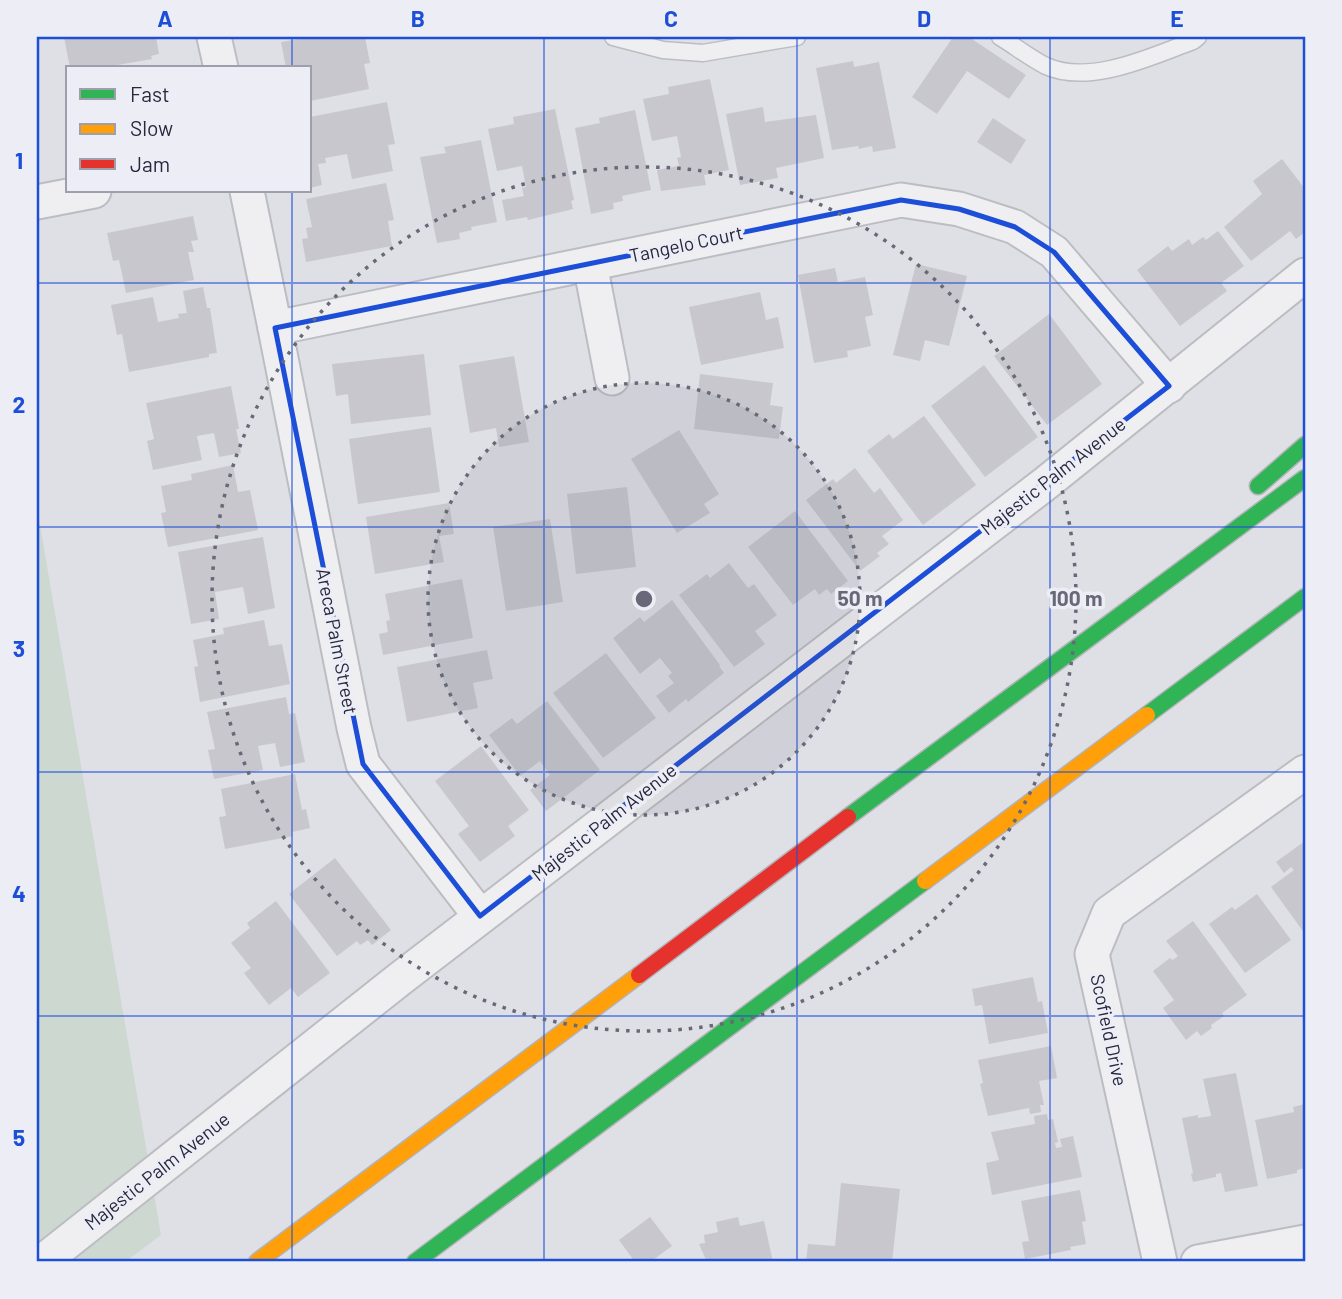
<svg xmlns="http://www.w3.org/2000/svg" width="1342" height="1299" viewBox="0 0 1342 1299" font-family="Barlow,sans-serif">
  <rect width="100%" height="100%" fill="#dfe0e5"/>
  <polygon fill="#cdd8d1" points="37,507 161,1235 125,1262 37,1262"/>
  <g fill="#c7c7cd">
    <polygon points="64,37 156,37 159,54 151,56 152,59 100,68 70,68"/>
    <polygon points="310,37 365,37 370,63 364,64 369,89 310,101 310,68 286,68 281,42"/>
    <polygon points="953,37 969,37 1026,75 1009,99 967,71 937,114 912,97"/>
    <polygon points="853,61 854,67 879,62 896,148 873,152 872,146 859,149 858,146 832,150 816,68"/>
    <polygon points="710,79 729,170 704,175 706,185 661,191 657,170 679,166 677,158 681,157 677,136 652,141 643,99 669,94 668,87"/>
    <polygon points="387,102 395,144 388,145 393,171 352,179 347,154 325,158 326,163 318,164 322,185 310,188 310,117"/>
    <polygon points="763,107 765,122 816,115 824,158 776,168 778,178 740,185 726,114"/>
    <polygon points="555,109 574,200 571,201 573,209 528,220 527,217 506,221 502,200 524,196 522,188 526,187 522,166 497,171 488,129 514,124 513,117"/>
    <polygon points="635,110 651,190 622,196 623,201 613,203 614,209 591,214 575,128 600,123 599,118"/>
    <polygon points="993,118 1026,140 1011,164 977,142"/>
    <polygon points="481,140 497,222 471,227 472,230 459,233 460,239 437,243 420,157 446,153 444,147"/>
    <polygon points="1282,159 1305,189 1305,232 1296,239 1290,231 1251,261 1224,227 1262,194 1253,181"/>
    <polygon points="386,183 394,220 388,221 392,246 306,262 302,239 308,238 306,228 312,227 306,199"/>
    <polygon points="193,216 198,240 191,241 194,252 188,252 194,280 126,293 119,260 113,261 107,233"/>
    <polygon points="1218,231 1244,266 1221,283 1227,291 1180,326 1137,270 1168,246 1172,251 1189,239 1192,245 1203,237 1206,240"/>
    <polygon points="916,264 967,276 949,346 925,340 920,361 893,355"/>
    <polygon points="835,268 838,282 865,277 873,315 865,317 871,346 847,351 848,357 814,363 798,275"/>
    <polygon points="203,287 207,308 210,308 217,353 209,354 209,357 129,372 122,334 117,335 111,305 153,297 158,322 179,318 178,314 187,313 183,291"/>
    <polygon points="760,292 766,320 778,317 784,348 701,365 689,307"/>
    <polygon points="1049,314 1102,384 1047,425 994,356"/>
    <polygon points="424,354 431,415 351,424 348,394 336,396 332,364"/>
    <polygon points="514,356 529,442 499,447 496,428 470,433 459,365"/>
    <polygon points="984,365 1038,437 985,477 931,406"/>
    <polygon points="700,374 773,383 770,405 783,407 779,439 694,429"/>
    <polygon points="231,386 239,429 236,429 241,453 219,457 214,433 197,436 202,460 153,470 147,441 154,439 146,403"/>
    <polygon points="924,416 976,485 923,525 867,451 889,434 893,439"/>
    <polygon points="431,427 440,492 358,504 349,439"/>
    <polygon points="679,430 719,494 704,504 710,513 677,533 631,459"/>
    <polygon points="233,465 238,492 250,490 258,530 168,547 161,513 166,512 161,486 192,480 191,474"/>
    <polygon points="855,468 874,493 880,488 903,520 882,536 889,544 877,553 880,556 860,571 806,500 833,479 836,483"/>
    <polygon points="627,487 636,567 576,574 567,494"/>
    <polygon points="449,503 454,534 439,536 444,562 375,574 366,517"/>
    <polygon points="795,511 848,581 831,594 827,589 819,595 815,589 793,605 748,547"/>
    <polygon points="550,519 563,602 506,611 493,527"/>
    <polygon points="263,537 275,608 248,614 243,587 215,592 219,619 191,624 178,552"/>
    <polygon points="729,563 748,588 754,584 777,615 755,631 765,644 734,667 679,595 707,574 710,578"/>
    <polygon points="462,579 473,638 383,655 379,634 388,632 386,621 390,620 385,594"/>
    <polygon points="672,600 720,665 719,666 724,673 688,702 686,699 669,713 656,696 674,683 668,676 672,673 660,658 640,674 613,638 640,617 644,622"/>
    <polygon points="264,620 269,646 282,644 290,684 200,702 194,667 198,666 193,640 224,634 223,628"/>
    <polygon points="487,650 493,679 473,683 478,708 407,722 397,667"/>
    <polygon points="606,653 656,718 603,758 553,693"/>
    <polygon points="286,697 289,714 295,713 305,762 280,767 275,743 258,746 263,770 214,779 208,750 215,749 207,712"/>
    <polygon points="547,701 600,770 546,811 530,790 550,775 540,761 520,776 489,735 512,718 517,724"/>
    <polygon points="481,746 529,810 508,826 515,836 480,862 458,834 469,826 435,781"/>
    <polygon points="295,774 302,810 306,809 310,828 292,832 293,836 225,849 219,817 226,816 221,789"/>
    <polygon points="1305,841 1305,934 1271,887 1294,870 1291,867 1284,873 1276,862"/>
    <polygon points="335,858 391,930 372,945 368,940 360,945 357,941 337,956 289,894"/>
    <polygon points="1257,894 1291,940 1245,973 1209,924 1232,907 1235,910"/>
    <polygon points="276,901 330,973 298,997 291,988 269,1005 244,973 251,968 231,943 250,928 247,923"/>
    <polygon points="1193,921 1247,995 1222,1013 1224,1016 1211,1025 1212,1028 1201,1036 1197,1031 1186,1040 1163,1008 1174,1000 1153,971 1170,958 1173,960 1178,956 1166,941"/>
    <polygon points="1033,977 1038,1002 1042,1001 1048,1033 989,1044 982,1005 975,1006 972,989"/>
    <polygon points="1051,1046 1057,1078 1039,1081 1044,1105 1040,1105 1041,1112 1030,1114 1029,1108 988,1116 980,1084 983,1083 978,1060"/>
    <polygon points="1236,1073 1258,1186 1225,1192 1221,1173 1216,1174 1216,1177 1193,1182 1191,1174 1193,1173 1182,1118 1198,1115 1198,1118 1211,1116 1203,1079"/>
    <polygon points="1305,1104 1305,1168 1297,1170 1297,1173 1267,1179 1255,1120 1294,1112 1293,1107"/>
    <polygon points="1047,1114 1048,1120 1053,1119 1058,1142 1055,1143 1056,1148 1062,1147 1060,1139 1073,1136 1082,1177 992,1195 986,1163 999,1160 991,1132 1035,1124 1034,1116"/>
    <polygon points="841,1183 900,1189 892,1262 806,1262 808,1244 835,1246"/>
    <polygon points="1080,1190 1086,1221 1082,1222 1086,1244 1070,1247 1071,1250 1025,1259 1022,1242 1029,1241 1021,1201"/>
    <polygon points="650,1217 672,1246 650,1262 641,1260 635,1262 619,1240"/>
    <polygon points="738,1217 740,1226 764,1221 773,1262 707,1262 699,1244 705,1243 704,1235 718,1232 716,1222"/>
  </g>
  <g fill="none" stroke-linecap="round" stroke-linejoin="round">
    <defs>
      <g id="lane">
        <polyline points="613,37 663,50 703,53 797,37"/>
        <path d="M1000,37C1015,46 1030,58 1046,66C1090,86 1152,56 1193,41L1198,37"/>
      </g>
      <g id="street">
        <polyline points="214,37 221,68"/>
        <polyline points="247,191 275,328 901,200 959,209 1015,227 1054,252 1169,386"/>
        <polyline points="37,202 94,191"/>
        <polyline points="590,264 612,378"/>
        <polyline points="275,328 354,728 363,764 480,916"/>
        <polyline points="42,1262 401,978 1046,483 1305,275"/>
        <polyline points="1160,1262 1092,954 1109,913 1305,772"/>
        <polyline points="1198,1262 1305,1242"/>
      </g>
      <g id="fast">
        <polyline points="1258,486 1305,445"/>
        <polyline points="1147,715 1305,597"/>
        <polyline points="848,817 1305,478"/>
        <polyline points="415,1262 925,881"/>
      </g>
      <g id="slow">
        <polyline points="925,881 1147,715"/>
        <polyline points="257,1262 639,975"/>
      </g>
      <polyline id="jam" points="639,975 848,817"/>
    </defs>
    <use href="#lane" stroke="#bcbdc2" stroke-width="19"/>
    <use href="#street" stroke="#bcbdc2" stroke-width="37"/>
    <use href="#fast" stroke="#b2b3ba" stroke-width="19"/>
    <use href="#slow" stroke="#b2b3ba" stroke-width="19"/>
    <use href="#jam" stroke="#b2b3ba" stroke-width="19"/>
    <use href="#lane" stroke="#efeff2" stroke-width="16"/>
    <use href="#street" stroke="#efeff2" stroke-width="33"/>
    <use href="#fast" stroke="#30b455" stroke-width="16"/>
    <use href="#slow" stroke="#ff9f0a" stroke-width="16"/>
    <use href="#jam" stroke="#e5322d" stroke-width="16"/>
  </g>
  <path fill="none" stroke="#1d4ed8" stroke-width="5" stroke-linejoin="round" d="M901,200L959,209L1015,227L1054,252L1169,386L480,916L363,764L275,328Z"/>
  <path fill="none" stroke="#1d4ed8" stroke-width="2" stroke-opacity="0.55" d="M292,37V68M544,37V1262M797,37V1262M1050,37V1262M292,191V1262M37,283H1305M37,527H1305M37,772H1305M37,1016H1305"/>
  <circle cx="644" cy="599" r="216" fill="#676878" fill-opacity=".12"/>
  <g fill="none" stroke="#676878" stroke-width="3.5" stroke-dasharray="3.5 7">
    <circle cx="644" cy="599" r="216"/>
    <circle cx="644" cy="599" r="432"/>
  </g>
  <g text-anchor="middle" stroke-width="7" stroke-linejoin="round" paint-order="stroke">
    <g font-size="19" fill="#27283e" stroke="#edeef5">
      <text transform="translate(686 244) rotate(-12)" y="7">Tangelo Court</text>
      <text transform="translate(1053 476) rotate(-38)" y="7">Majestic Palm Avenue</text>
      <text transform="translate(337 641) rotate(79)" y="7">Areca Palm Street</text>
      <text transform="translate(604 822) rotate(-38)" y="7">Majestic Palm Avenue</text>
      <text transform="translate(1109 1030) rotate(78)" y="7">Scofield Drive</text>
      <text transform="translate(157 1171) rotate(-38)" y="7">Majestic Palm Avenue</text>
    </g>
  </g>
  <circle cx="644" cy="599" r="10" fill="#676878" stroke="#edeef5" stroke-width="3.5"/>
  <g font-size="21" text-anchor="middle" font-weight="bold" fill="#676878" stroke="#edeef5" stroke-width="7" stroke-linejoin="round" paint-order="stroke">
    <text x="860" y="606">50 m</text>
    <text x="1076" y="606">100 m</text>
  </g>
  <rect width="1342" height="1299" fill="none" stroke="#edeef5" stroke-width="77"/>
  <rect x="66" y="66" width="245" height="126" fill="#edeef5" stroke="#9e9fac" stroke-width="2"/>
  <rect x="80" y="89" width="35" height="10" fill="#30b455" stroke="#9e9fac" stroke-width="2"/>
  <text x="130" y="102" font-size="21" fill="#27283e">Fast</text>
  <rect x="80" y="124" width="35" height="10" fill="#ff9f0a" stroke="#9e9fac" stroke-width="2"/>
  <text x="130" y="136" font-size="21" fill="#27283e">Slow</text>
  <rect x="80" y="159" width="35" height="10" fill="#e5322d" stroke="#9e9fac" stroke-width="2"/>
  <text x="130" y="172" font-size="21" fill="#27283e">Jam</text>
  <rect x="38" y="38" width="1266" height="1222" fill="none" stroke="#1d4ed8" stroke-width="2.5"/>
  <g font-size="23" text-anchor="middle" font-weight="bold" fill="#1d4ed8">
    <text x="165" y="27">A</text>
    <text x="418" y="27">B</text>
    <text x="671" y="27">C</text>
    <text x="924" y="27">D</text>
    <text x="1177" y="27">E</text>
    <text x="19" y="169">1</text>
    <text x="19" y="413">2</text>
    <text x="19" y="657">3</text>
    <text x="19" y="902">4</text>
    <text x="19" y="1146">5</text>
  </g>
</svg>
